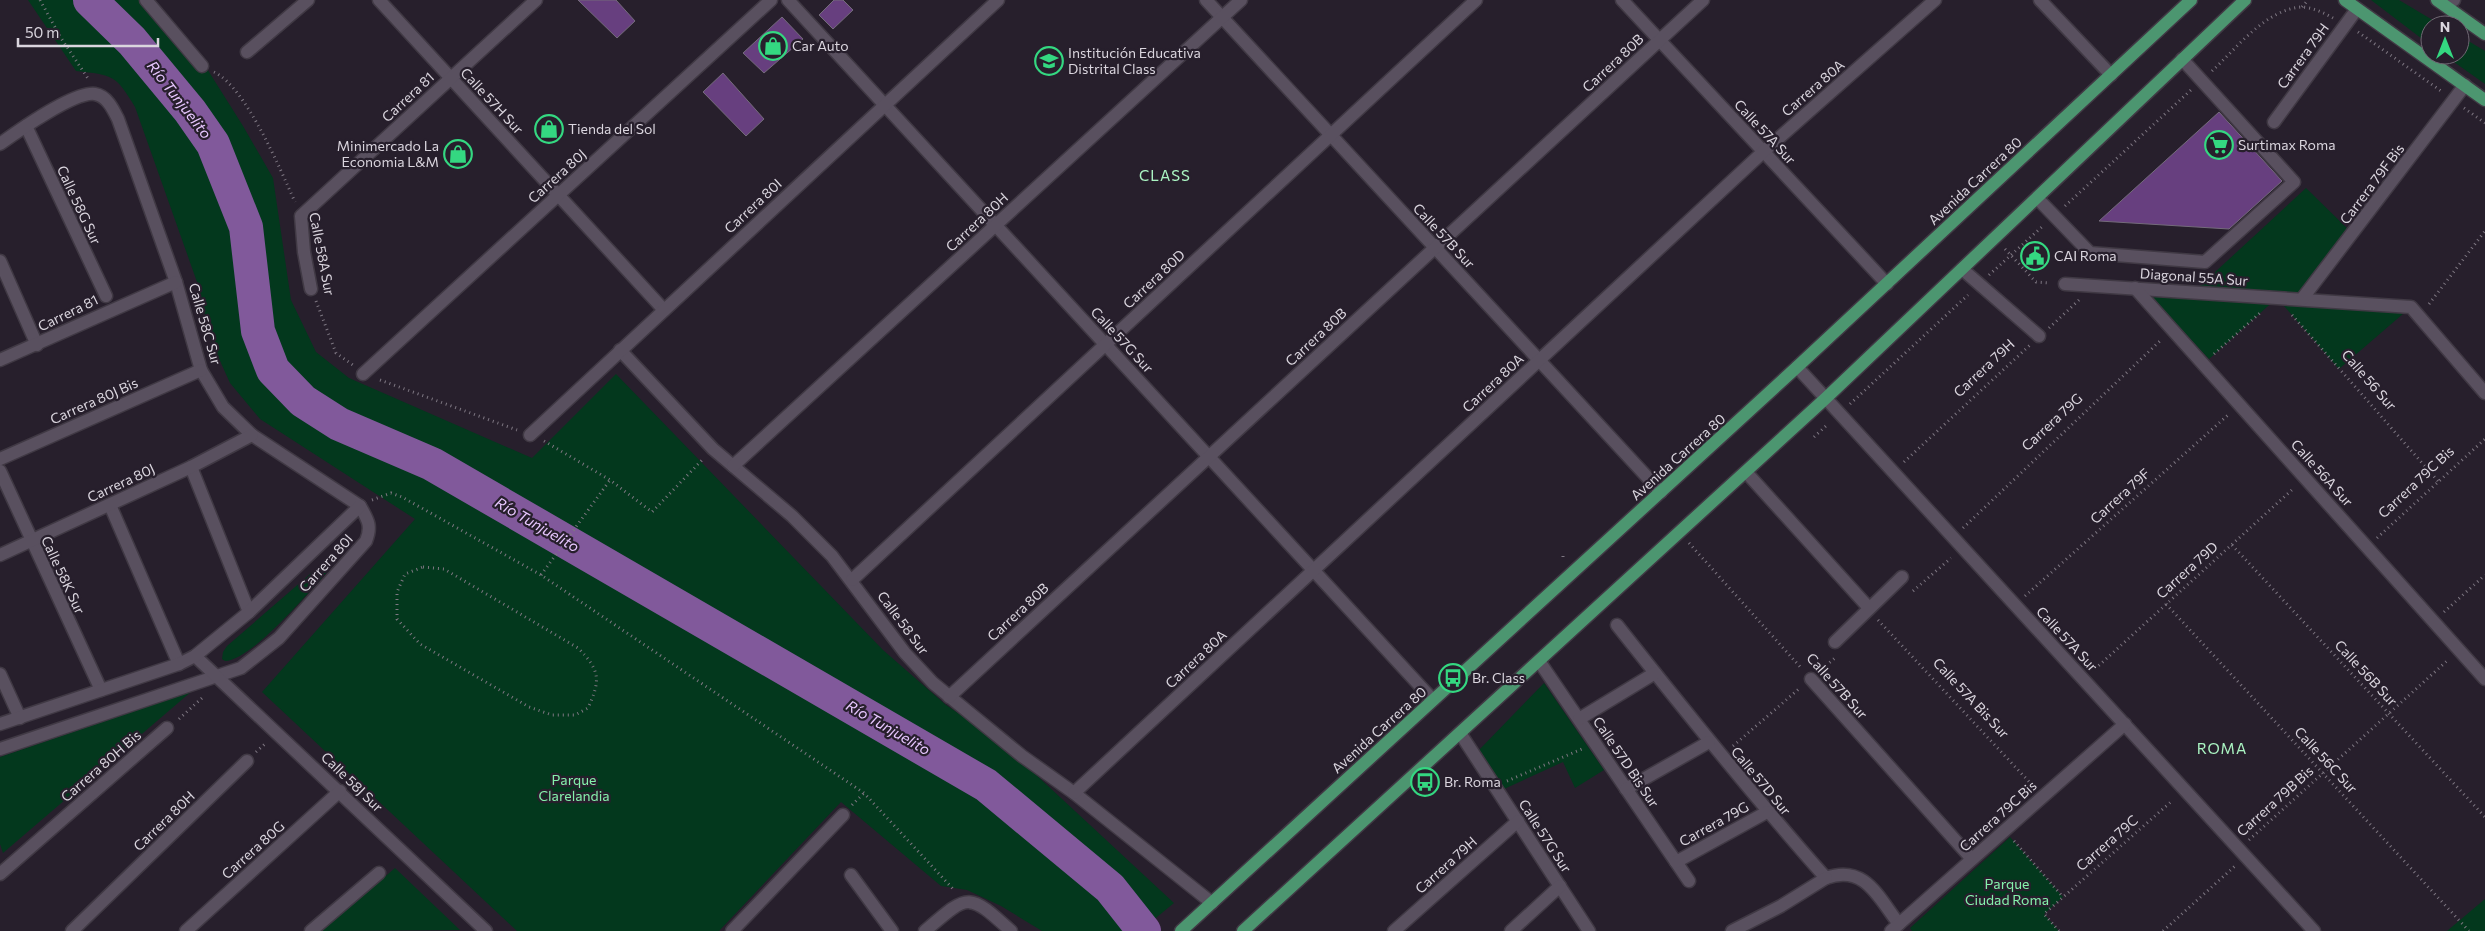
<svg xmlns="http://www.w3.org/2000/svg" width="2485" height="931" viewBox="0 0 2485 931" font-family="Commissioner,sans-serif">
  <rect width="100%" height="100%" fill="#271f2c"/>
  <g fill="#03381d">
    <path d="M28,0H153L204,64L243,126L273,178L291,300L316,352L349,378L532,458L616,374L883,650L946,705L988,733L1019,759L1174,903L1140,931H1042L1001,906L967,890L941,886L841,802L719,931H517L262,692L415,519L260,419L230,383L211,341L197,282L135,107C116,75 113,75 76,71Z"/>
    <polygon points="2371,0 2399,0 2441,25 2430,25 2430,45"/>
    <polygon points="2460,36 2485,51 2485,84 2444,55 2460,55"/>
    <polygon points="2306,188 2353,234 2302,299 2411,307 2339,369 2277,298 2209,359 2150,296 2187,298"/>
    <path d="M327,561L330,563L328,571C309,592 251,661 225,661L222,659L223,652L227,646L324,562Z"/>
    <polygon points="1544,683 1604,770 1575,788 1563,762 1504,789 1479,750"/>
    <polygon points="192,691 3,853 0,844 0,757"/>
    <polygon points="2010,837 2063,897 2044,914 2059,931 1912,931 1910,928"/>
    <polygon points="395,868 460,930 322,931"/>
    <polygon points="2485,899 2485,931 2447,931"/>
  </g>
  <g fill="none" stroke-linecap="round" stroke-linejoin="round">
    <polyline stroke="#81599b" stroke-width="34" points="90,0 132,41 190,111 213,144 246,227 258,331 273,370 303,401 339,424 432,464 986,785 1110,888 1144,931"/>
  </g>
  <g fill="#673f7f" stroke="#746b7b">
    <polygon points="578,0 616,0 635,21 617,38"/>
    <polygon points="834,0 843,0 853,10 833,29 819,15"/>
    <polygon points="782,17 803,39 764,73 743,53"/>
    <polygon points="723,73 764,119 746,136 703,92"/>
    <polygon points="2219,112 2282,181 2229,229 2099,221"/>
    <polygon points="2034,242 2049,258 2035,270 2021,254"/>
  </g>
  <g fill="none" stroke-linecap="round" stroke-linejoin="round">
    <defs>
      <g id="minor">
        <polyline points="146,0 202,66"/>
        <polyline points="379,0 664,310"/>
        <polyline points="788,0 1433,700"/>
        <polyline points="1206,0 1661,492"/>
        <polyline points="1622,0 1887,284"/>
        <polyline points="2040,0 2111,75"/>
        <polyline points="2446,6 2454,0"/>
        <polyline points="247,52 308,0"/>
        <polyline points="2274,122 2357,9"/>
        <polyline points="26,126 106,296"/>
        <path d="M0,144C18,131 75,91 95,94C107,96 113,109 118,119L176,282L201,370L223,407L252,435L360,506C368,520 372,526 366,541L279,638L241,668L0,749"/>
        <polyline points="2037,198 2090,253 2205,262 2294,182 2182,59"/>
        <polyline points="0,261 37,345"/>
        <polyline points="1962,269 2039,336"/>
        <polyline points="2065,284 2411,307 2485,393"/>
        <polyline points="2135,288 2485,679"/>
        <polyline points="311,289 304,252 301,216 536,0"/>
        <polyline points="2302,299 2465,85"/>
        <polyline points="620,350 713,449 792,516 832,556 905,653 933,683 1022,756 1074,793 1212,903"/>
        <polyline points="0,360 176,282"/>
        <polyline points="1797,367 2314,931"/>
        <polyline points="363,374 771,0"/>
        <polyline points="530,435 998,0"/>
        <polyline points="0,459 201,370"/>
        <polyline points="733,466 1241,0"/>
        <polyline points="191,467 249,612"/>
        <polyline points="0,471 101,690"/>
        <polyline points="1746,472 1869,608"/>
        <polyline points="110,505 179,664"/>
        <polyline points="0,555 191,467 252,435"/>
        <polyline points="852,580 1476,0"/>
        <path d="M1617,625C1685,711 1753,796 1826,878C1865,864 1878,897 1899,924"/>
        <polyline points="1835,642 1902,577"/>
        <polyline points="195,656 486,931"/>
        <polyline points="1539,661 1689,881"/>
        <polyline points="0,674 20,718"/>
        <polyline points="1811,679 1972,859"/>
        <polyline points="949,697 1703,0"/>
        <polyline points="1579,719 1655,673"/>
        <polyline points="0,724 179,664 195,656 249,612 360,506"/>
        <polyline points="1460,733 1589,931"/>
        <polyline points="1626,789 1709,742"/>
        <polyline points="1074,793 1763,152 1935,0"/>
        <polyline points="1676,862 1767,812"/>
        <polyline points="0,874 167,728"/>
        <polyline points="851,875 892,931"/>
        <polyline points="72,931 247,761"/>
        <polyline points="186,931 340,791"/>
        <polyline points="311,931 379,873"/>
        <polyline points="732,931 843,815"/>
        <path d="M925,931C969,893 968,892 1011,931"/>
        <polyline points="1394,931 1518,821"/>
        <polyline points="1511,931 1560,886"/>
        <polyline points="1732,931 1781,906 1826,878"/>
        <polyline points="1891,931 2125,724"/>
      </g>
      <g id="major">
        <polyline points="2345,0 2485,100"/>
        <polyline points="2437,0 2485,34"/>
        <polyline points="1181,931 1797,367 2191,0"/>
        <polyline points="1243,931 1826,398 2245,0"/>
      </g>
    </defs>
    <use href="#minor" stroke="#403944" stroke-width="15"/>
    <use href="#major" stroke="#403944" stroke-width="15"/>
    <g stroke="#7e7782" stroke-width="3" stroke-dasharray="1 4" stroke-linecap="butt">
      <polyline points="40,0 61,38 89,80"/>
      <polyline points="2302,7 2308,0"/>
      <polyline points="2358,32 2441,91"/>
      <path d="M2212,71C2237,48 2265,10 2301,7C2312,7 2324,13 2333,18"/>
      <path d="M214,72C246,87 280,169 295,202"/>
      <polyline points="2464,108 2485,123"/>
      <polyline points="2065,206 2191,90"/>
      <polyline points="2005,249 2036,282 2050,283"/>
      <polyline points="1989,275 2044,225"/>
      <polyline points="316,301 336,353 353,365"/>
      <polyline points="2429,304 2485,231"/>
      <polyline points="2292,315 2438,481"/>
      <polyline points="2049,328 2079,300"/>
      <polyline points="2214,354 2261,312"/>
      <polyline points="380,380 517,430"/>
      <polyline points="1850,404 1968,295"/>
      <polyline points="1814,437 1828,424"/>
      <polyline points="544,441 610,480 652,512 704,458"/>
      <polyline points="1904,462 2030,345"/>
      <polyline points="372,500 391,493 402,497 541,575 864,793 954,890"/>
      <polyline points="1963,528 2161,340"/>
      <polyline points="2377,538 2485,439"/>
      <polyline points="1689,543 1802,669"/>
      <polyline points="2232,545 2485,817"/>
      <polyline points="1563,556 1563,557"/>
      <path d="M423,567L444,569L578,648C600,670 601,680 588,708L575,715H552L529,707L420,644L397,619V592L405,574Z"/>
      <polyline points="541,575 610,480"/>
      <polyline points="1913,591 1951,558"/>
      <polyline points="2025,596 2228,415"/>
      <polyline points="2166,604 2469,931"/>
      <polyline points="2444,612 2485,575"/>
      <polyline points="1878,620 2034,787"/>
      <polyline points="1822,669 1836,657"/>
      <polyline points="2095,669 2294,488"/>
      <polyline points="179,719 202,698"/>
      <polyline points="1733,746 1800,688"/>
      <polyline points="256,752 266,743"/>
      <polyline points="1507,781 1582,749"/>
      <polyline points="852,805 864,793"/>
      <polyline points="2249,840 2448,660"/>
      <polyline points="2014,841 2063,897"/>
      <polyline points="2059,931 2044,914 2173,800"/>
      <polyline points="2163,931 2235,866"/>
    </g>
    <use href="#minor" stroke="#59505f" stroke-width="12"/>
    <use href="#major" stroke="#4c9670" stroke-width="12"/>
  </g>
  <defs>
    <symbol id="shop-ring" viewBox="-11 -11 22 22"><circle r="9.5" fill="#271f2c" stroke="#34d881" stroke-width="1.5"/><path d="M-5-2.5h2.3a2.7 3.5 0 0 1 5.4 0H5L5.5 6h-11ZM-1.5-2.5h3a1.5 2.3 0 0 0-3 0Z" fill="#34d881"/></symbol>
    <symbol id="school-ring" viewBox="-11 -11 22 22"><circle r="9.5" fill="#271f2c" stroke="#34d881" stroke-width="1.5"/><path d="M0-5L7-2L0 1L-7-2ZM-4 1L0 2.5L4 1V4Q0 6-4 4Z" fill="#34d881"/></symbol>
    <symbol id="supermarket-ring" viewBox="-11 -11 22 22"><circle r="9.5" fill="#271f2c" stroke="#34d881" stroke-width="1.5"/><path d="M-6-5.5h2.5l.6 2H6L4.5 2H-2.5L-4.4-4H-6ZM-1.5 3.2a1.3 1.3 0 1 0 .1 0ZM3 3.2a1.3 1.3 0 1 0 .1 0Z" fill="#34d881"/></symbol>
    <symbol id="civic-ring" viewBox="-11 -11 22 22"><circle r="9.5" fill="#271f2c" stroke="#34d881" stroke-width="1.5"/><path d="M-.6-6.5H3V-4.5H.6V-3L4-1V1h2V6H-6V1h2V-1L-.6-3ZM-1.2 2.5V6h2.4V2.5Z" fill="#34d881"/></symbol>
    <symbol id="bus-ring" viewBox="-11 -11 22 22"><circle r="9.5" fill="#271f2c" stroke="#34d881" stroke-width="1.5"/><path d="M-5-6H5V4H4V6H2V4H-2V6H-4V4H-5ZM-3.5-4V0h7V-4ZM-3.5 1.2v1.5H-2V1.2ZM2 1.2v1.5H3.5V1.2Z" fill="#34d881"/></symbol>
  </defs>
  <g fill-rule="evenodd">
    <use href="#shop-ring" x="757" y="30" width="32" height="32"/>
    <use href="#school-ring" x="1033" y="45" width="32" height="32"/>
    <use href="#shop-ring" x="533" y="113" width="32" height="32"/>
    <use href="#supermarket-ring" x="2203" y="129" width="32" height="32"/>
    <use href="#shop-ring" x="442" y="138" width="32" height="32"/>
    <use href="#civic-ring" x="2019" y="240" width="32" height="32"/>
    <use href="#bus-ring" x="1437" y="662" width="32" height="32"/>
    <use href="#bus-ring" x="1409" y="766" width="32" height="32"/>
  </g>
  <g text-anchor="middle" stroke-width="4.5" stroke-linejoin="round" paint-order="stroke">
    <g font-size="14" fill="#dad5de" stroke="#271f2c" text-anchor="start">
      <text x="792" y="51">Car Auto</text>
      <text x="1068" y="58">Institución Educativa<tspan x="1068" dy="16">Distrital Class</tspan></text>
      <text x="568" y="134">Tienda del Sol</text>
      <text x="2238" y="150">Surtimax Roma</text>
      <text x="439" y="151" text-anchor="end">Minimercado La<tspan x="439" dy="16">Economia L&amp;M</tspan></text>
      <text x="2054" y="261">CAI Roma</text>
      <text x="1472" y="683">Br. Class</text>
      <text x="1444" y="787">Br. Roma</text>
    </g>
    <g font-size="14" fill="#dad5de" stroke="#271f2c">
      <text transform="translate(2303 56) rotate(-54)" y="5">Carrera 79H</text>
      <text transform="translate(1613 63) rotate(-43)" y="5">Carrera 80B</text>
      <text transform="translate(1813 88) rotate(-41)" y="5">Carrera 80A</text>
      <text transform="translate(408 97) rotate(-43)" y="5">Carrera 81</text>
      <text transform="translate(492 101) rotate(47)" y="5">Calle 57H Sur</text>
      <text transform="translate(1765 132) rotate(47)" y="5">Calle 57A Sur</text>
      <text transform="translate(557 176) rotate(-42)" y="5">Carrera 80J</text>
      <text transform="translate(1975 181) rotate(-43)" y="5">Avenida Carrera 80</text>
      <text transform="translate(2372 184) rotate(-53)" y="5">Carrera 79F Bis</text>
      <text transform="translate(79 205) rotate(65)" y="5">Calle 58G Sur</text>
      <text transform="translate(753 206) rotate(-43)" y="5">Carrera 80I</text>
      <text transform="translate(977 222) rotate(-43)" y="5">Carrera 80H</text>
      <text transform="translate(1444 236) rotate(47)" y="5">Calle 57B Sur</text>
      <text transform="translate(322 254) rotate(79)" y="5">Calle 58A Sur</text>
      <text transform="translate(2194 277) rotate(4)" y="5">Diagonal 55A Sur</text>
      <text transform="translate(1154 279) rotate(-43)" y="5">Carrera 80D</text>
      <text transform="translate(68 313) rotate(-26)" y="5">Carrera 81</text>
      <text transform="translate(205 324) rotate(74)" y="5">Calle 58C Sur</text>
      <text transform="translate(1316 337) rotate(-43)" y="5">Carrera 80B</text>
      <text transform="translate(1122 340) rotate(47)" y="5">Calle 57G Sur</text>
      <text transform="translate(1984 368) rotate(-43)" y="5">Carrera 79H</text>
      <text transform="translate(2369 380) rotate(49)" y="5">Calle 56 Sur</text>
      <text transform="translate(1493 383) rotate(-43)" y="5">Carrera 80A</text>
      <text transform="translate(94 401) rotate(-24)" y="5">Carrera 80J Bis</text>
      <text transform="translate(2052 422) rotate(-43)" y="5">Carrera 79G</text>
      <text transform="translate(1678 457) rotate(-42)" y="5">Avenida Carrera 80</text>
      <text transform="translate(2322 473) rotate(48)" y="5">Calle 56A Sur</text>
      <text transform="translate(2416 482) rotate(-43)" y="5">Carrera 79C Bis</text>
      <text transform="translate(121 483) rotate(-25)" y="5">Carrera 80J</text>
      <text transform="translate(2120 496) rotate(-42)" y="5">Carrera 79F</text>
      <text transform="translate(326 563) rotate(-48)" y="5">Carrera 80I</text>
      <text transform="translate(2187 570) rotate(-42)" y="5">Carrera 79D</text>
      <text transform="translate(63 575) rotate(65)" y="5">Calle 58K Sur</text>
      <text transform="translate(1018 612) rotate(-43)" y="5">Carrera 80B</text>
      <text transform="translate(903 623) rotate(53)" y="5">Calle 58 Sur</text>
      <text transform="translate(2067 639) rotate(47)" y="5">Calle 57A Sur</text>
      <text transform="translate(1196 659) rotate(-43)" y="5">Carrera 80A</text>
      <text transform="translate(2366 673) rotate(47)" y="5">Calle 56B Sur</text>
      <text transform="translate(1837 686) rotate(48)" y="5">Calle 57B Sur</text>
      <text transform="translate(1971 698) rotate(47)" y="5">Calle 57A Bis Sur</text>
      <text transform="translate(1379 730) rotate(-42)" y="5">Avenida Carrera 80</text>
      <text transform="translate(2326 760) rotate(47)" y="5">Calle 56C Sur</text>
      <text transform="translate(1626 762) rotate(56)" y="5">Calle 57D Bis Sur</text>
      <text transform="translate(101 766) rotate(-41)" y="5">Carrera 80H Bis</text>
      <text transform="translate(1761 781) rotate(50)" y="5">Calle 57D Sur</text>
      <text transform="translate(352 782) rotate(44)" y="5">Calle 58J Sur</text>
      <text transform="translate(2275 801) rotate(-42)" y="5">Carrera 79B Bis</text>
      <text transform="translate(1998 816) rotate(-42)" y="5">Carrera 79C Bis</text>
      <text transform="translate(164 821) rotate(-44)" y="5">Carrera 80H</text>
      <text transform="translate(1714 824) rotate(-29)" y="5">Carrera 79G</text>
      <text transform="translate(1545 836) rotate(57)" y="5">Calle 57G Sur</text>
      <text transform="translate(2107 843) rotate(-41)" y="5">Carrera 79C</text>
      <text transform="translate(253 850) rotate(-42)" y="5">Carrera 80G</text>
      <text transform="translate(1446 865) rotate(-42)" y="5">Carrera 79H</text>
    </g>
    <g font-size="14" fill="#85f1ac" stroke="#271f2c">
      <text x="574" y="785">Parque<tspan x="574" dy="16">Clarelandia</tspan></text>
      <text x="2007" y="889">Parque<tspan x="2007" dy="16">Ciudad Roma</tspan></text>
    </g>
    <g font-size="15" font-style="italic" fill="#e8c7ff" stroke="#271f2c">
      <text transform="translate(179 100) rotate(52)" y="5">Río Tunjuelito</text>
      <text transform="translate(537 525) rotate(30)" y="5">Río Tunjuelito</text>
      <text transform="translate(888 728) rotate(30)" y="5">Río Tunjuelito</text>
    </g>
    <g font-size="15" letter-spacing="1" fill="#abf5c3" stroke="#271f2c">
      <text x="1165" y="181">CLASS</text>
      <text x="2222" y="754">ROMA</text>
    </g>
  </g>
  <g transform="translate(2445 40)"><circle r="24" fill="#271f2c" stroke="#6f6873"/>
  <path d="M0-4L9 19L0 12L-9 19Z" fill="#34d881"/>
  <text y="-8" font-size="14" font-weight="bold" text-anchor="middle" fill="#dad5de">N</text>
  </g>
  <path d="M18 38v8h140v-8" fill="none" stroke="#dad5de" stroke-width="2.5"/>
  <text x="25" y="38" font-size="15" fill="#dad5de" stroke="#271f2c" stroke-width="4" paint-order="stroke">50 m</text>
</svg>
